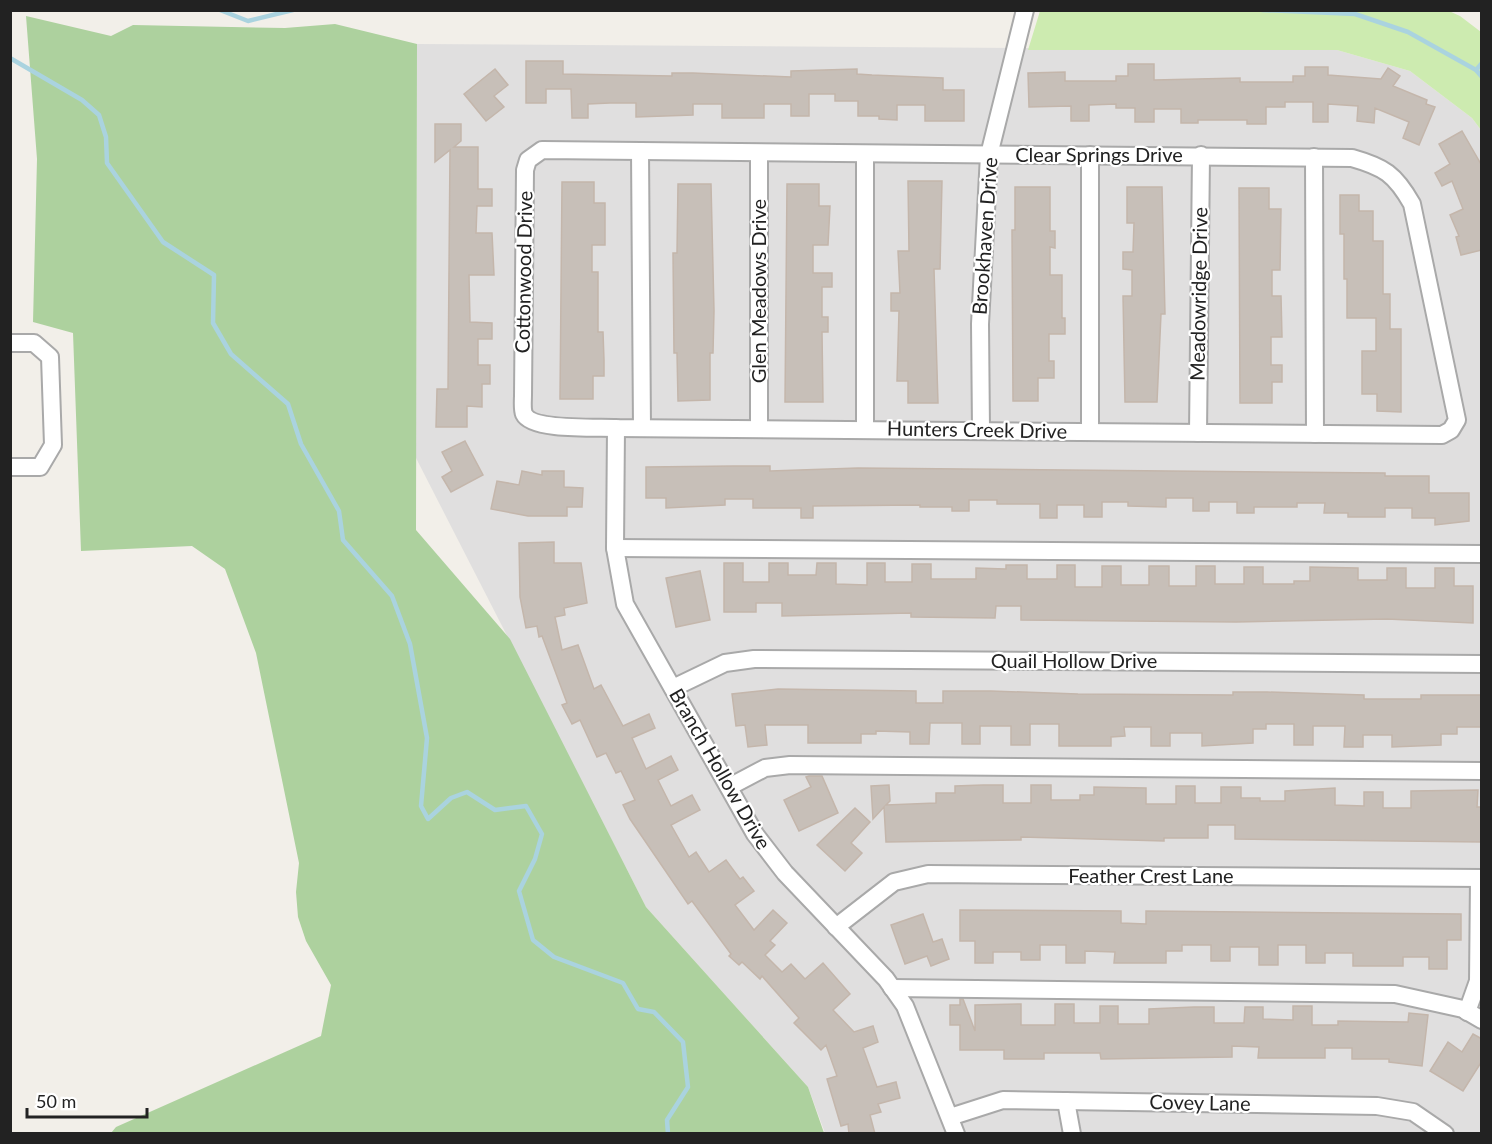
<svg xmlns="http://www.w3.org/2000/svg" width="1492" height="1144" viewBox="0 0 1492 1144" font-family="Lato,sans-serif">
  <rect width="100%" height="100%" fill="#f2efe9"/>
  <polygon fill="#e0dfdf" points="417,44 1337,50 1410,71 1472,118 1481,130 1481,1133 825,1133 808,1087 646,907 416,458"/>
  <polygon fill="#cdebb0" points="1040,11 1449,11 1460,16 1481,32 1481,130 1472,118 1410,71 1337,50 1028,50"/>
  <polygon fill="#add19e" points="26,16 111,36 133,25 285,28 335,24 417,44 416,530 510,639 646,907 808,1087 824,1133 111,1133 116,1127 321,1036 331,985 306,941 298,917 296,892 299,863 256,653 225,569 192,546 81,551 73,333 33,322 37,159"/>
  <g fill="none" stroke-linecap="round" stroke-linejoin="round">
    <g stroke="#aad3df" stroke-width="4.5">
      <polyline points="220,10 248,21 293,10"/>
      <polyline points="1262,10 1355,14 1408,32 1476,70 1482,77"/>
      <polyline points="10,58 82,100 99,115 106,137 107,163 163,242 214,275 213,323 231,354 288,404 301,444 339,511 343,540 392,596 410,644 427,738 421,806 428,819 451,798 467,792 495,810 526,806 542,834 535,859 519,891 533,940 554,957 623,983 638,1009 654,1012 683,1042 688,1087 667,1120 668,1134"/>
      <polyline points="1476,70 1482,63"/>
    </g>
  </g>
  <g fill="#c7bfb8" stroke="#c4b6ab" stroke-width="1.5">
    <polygon points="526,61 563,61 563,74 672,76 672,73 693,73 791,77 791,71 857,69 857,74 872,75 943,78 943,90 964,90 964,121 925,121 925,105 897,105 897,120 879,119 879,116 858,116 858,101 835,101 835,94 809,94 809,116 791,116 791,104 764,104 764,118 722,118 722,104 693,104 693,115 636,117 636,103 610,103 588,104 588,118 572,118 571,89 546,89 546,103 526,103"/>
    <polygon points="1128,64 1154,64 1154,80 1240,78 1240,82 1293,82 1293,76 1305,76 1305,67 1328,67 1328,75 1381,79 1388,68 1400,76 1393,86 1427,100 1426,104 1435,107 1419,145 1403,138 1409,122 1375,108 1374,123 1357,121 1358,106 1328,104 1328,122 1313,122 1313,102 1285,102 1285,107 1266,107 1266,124 1247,124 1247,120 1198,120 1198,123 1181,123 1181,109 1154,109 1154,122 1135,122 1135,108 1116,108 1116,104 1089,105 1089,121 1071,121 1071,106 1029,107 1028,73 1065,72 1065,81 1116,81 1116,76 1128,76"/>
    <polygon points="495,69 508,85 494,96 504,107 486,121 464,94"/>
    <polygon points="435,124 461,124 461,141 454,147 478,147 478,189 492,189 492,206 477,206 476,233 492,233 494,275 469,275 470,322 492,323 492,339 478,339 478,365 490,365 490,384 482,384 482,407 467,406 467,427 436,427 437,389 448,389 450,150 435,162"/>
    <polygon points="1462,131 1482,166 1482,250 1461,255 1456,237 1459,236 1450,215 1463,209 1452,181 1442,186 1435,173 1450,164 1439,144"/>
    <polygon points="908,181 942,181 940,269 934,269 938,403 908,403 908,381 897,381 899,311 891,311 891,293 900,293 898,251 909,251"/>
    <polygon points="562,182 594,182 594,203 605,203 605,245 592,245 592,272 598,272 598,332 603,332 604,360 604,376 593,376 593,399 560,399"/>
    <polygon points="678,184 711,184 714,311 713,353 710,353 710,400 678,401 677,353 674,353 673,253 677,253"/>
    <polygon points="787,184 819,184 819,206 830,206 828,245 813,245 813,273 832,273 832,287 822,287 822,317 828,317 828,332 822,332 823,402 785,402"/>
    <polygon points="1015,187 1050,187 1050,231 1055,231 1055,248 1050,247 1050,275 1062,275 1062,318 1065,318 1065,334 1049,334 1049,361 1054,361 1054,378 1038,378 1038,401 1013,401 1012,230 1015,230"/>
    <polygon points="1127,187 1162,187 1165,314 1161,314 1157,402 1125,402 1123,296 1132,296 1132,270 1123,269 1123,252 1133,252 1134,223 1127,223"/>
    <polygon points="1239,188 1269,188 1269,209 1281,209 1280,270 1272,270 1272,296 1281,296 1282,337 1271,337 1271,365 1282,365 1282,382 1272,382 1272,403 1240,403"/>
    <polygon points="1340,195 1359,195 1359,211 1373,211 1373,241 1383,241 1383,294 1390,294 1390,329 1401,329 1401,412 1377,411 1377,394 1362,394 1362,351 1376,351 1376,318 1347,318 1347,279 1344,279 1344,234 1340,234"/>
    <polygon points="465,441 483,475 451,492 442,477 452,471 442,452"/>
    <polygon points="733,466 770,466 770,471 858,468 1385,473 1385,476 1429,476 1429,493 1469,493 1469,521 1435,525 1435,518 1412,518 1412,508 1385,508 1385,517 1348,517 1348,513 1324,513 1325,503 1297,503 1297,507 1254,507 1254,513 1237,513 1237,502 1209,502 1209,511 1193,511 1193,498 1166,498 1166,507 1128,506 1128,502 1102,502 1102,517 1084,517 1084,505 1057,505 1057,518 1040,518 1040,504 997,504 997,500 969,500 969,511 952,511 952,507 920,507 920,505 813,506 813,518 801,518 801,508 753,508 753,499 725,499 725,505 666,508 666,498 646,498 646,467"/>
    <polygon points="522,471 542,475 542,471 564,471 564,487 583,488 582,507 567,507 567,516 528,516 491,509 497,481 519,485"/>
    <polygon points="554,542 554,563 581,563 587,603 564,608 565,615 555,617 562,650 578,645 594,689 601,685 623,726 649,714 655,728 632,738 646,769 671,756 678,770 658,780 671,806 692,795 700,810 671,825 689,857 696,852 709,872 726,860 740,879 743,877 754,891 735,905 754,930 773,910 787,923 770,941 775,945 765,955 782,972 791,964 805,979 823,963 850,994 833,1010 854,1032 873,1026 878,1042 863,1048 877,1087 896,1082 900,1098 878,1104 881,1112 870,1115 875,1134 849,1134 848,1124 841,1126 827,1079 837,1076 826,1045 821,1050 794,1023 799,1018 762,976 760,979 742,962 739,965 729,956 731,954 692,901 688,904 630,819 623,805 635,800 621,771 616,773 606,753 597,757 580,720 572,724 562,705 567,703 542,636 539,637 537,626 526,628 520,597 519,543"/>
    <polygon points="724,563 743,563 743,582 769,582 769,563 788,563 788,575 816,575 817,563 836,563 836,584 867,585 867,563 885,563 885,582 912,582 912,564 931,564 931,579 976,579 976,568 1006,569 1006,565 1027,565 1027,579 1057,579 1057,565 1075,565 1075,587 1102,587 1102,566 1121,566 1121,585 1149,585 1149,566 1169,566 1169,586 1196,586 1196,566 1215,566 1215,584 1244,584 1244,567 1263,567 1263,584 1294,584 1294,581 1310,581 1310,567 1358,568 1358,580 1387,580 1387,568 1406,568 1406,588 1435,588 1435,568 1454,568 1454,586 1473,586 1473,623 1387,619 1236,622 1021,620 1021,606 996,606 995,618 911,617 911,613 782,616 782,603 756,603 756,612 724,612"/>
    <polygon points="700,571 710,620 676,627 666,578"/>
    <polygon points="778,689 916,691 916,703 943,703 943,691 991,691 1078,694 1233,695 1233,692 1267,692 1364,695 1364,699 1421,699 1421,695 1482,695 1482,727 1457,727 1457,734 1441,734 1441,745 1392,747 1392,735 1363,735 1363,747 1344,747 1345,726 1313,726 1313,745 1294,745 1294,724 1266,724 1266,729 1253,729 1253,743 1202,746 1202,733 1170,733 1170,746 1151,746 1151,727 1124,727 1125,736 1111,737 1111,746 1059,746 1059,724 1030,724 1030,745 1011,745 1011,726 980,726 980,744 962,744 962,723 930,723 929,744 910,744 910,732 876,731 876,734 861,734 861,743 808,743 808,725 765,725 767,745 748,747 745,725 736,726 732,694"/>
    <polygon points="809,776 822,776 838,813 799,831 784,800 811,787 806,777"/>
    <polygon points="889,785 890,801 886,805 936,803 936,793 955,793 955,786 983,785 1003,785 1003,803 1031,803 1031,785 1051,785 1051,800 1080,800 1080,795 1094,795 1094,787 1146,788 1146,804 1176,804 1176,786 1195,786 1195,803 1221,803 1221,787 1241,787 1241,798 1260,798 1260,801 1285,801 1285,791 1335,788 1335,805 1364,806 1364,792 1383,792 1383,808 1411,808 1411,791 1478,790 1477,807 1482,807 1482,842 1235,839 1235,825 1208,825 1208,838 1164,838 1164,841 1021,837 1021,840 886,842 884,807 873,819 871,786"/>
    <polygon points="855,808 870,822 851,843 862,853 845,871 817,845"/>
    <polygon points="960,910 1121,911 1121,923 1146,924 1146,911 1461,914 1461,940 1447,940 1447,969 1429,969 1429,957 1403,957 1403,966 1353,966 1353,953 1325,953 1325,963 1306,963 1306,945 1278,945 1278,965 1259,965 1259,947 1230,947 1230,961 1211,961 1211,945 1182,945 1182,951 1166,951 1166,963 1114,963 1115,952 1085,951 1085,963 1066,963 1066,945 1040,945 1040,960 1021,960 1021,952 993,952 993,963 975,963 975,941 960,941"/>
    <polygon points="923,914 933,942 942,939 949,959 931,966 927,956 905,964 891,925"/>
    <polygon points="960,999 963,999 975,1031 975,1005 1021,1004 1021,1025 1055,1025 1055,1004 1074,1004 1074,1023 1100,1023 1100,1006 1118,1006 1118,1024 1149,1024 1149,1009 1194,1007 1214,1007 1214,1023 1244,1023 1245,1007 1263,1007 1263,1019 1293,1020 1293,1006 1312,1006 1312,1025 1338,1025 1338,1021 1408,1022 1409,1013 1428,1015 1422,1066 1389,1062 1389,1059 1352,1059 1352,1048 1325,1048 1325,1058 1258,1058 1259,1047 1232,1046 1232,1057 1101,1059 1100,1053 1044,1053 1044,1059 1004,1059 1004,1050 960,1050 960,1025 950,1025 950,1005 960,1005"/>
    <polygon points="1473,1034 1482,1039 1482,1061 1463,1091 1430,1071 1448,1042 1462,1052"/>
  </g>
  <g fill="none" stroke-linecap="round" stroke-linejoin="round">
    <defs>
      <g id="minor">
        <path d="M542,150L1352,158C1384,167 1395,174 1412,204L1457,420L1451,430L1442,435L616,428C598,427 532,431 524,414C522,409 523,401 523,395L525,170L528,160Z"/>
        <polyline points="640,151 642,428"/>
        <polyline points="759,153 759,429"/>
        <polyline points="865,154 865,430"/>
        <polyline points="1090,155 1090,432"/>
        <polyline points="1314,157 1315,434"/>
        <polyline points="10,343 34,343 50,357 53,445 40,467 10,467"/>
        <polyline points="616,428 615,548 625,604 755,834 785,873 886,979 905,1006 956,1134"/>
        <polyline points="981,430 980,324 989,155 1025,10"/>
        <polyline points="1198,433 1201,155"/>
        <polyline points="615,548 1482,554"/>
        <polyline points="673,688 725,663 754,659 1482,664"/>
        <polyline points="729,787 765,768 790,765 1482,771"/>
        <polyline points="836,927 894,882 928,874 1482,878"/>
        <polyline points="892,988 1395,994 1463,1009 1482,1020"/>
        <polyline points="1467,1012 1478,981 1479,878"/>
        <polyline points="1066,1101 1072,1134"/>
        <polyline points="950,1117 1003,1100 1377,1106 1413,1112 1445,1134"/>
      </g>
    </defs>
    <use href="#minor" stroke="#a9a9a9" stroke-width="20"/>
    <use href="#minor" stroke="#fff" stroke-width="16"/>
  </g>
  <g text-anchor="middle" stroke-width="4.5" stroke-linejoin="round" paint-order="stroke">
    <g font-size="20" fill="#222" stroke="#fff">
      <text x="1099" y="162">Clear Springs Drive</text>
      <text transform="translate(985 236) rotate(-86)" y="7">Brookhaven Drive</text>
      <text transform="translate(524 272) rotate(-89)" y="7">Cottonwood Drive</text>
      <text transform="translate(759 291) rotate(-90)" y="7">Glen Meadows Drive</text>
      <text transform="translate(1199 294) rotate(-89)" y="7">Meadowridge Drive</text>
      <text transform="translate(977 430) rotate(1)" y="7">Hunters Creek Drive</text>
      <text x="1074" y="668">Quail Hollow Drive</text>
      <text transform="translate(720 769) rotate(60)" y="7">Branch Hollow Drive</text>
      <text x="1151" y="883">Feather Crest Lane</text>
      <text transform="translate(1200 1103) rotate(1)" y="7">Covey Lane</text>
    </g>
  </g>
  <rect width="1492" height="1144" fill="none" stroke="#222222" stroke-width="24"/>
  <path d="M27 1108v9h120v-9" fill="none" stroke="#222222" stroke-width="3"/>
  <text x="36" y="1108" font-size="18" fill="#222222" stroke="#ffffff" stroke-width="4.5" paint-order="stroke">50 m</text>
</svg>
